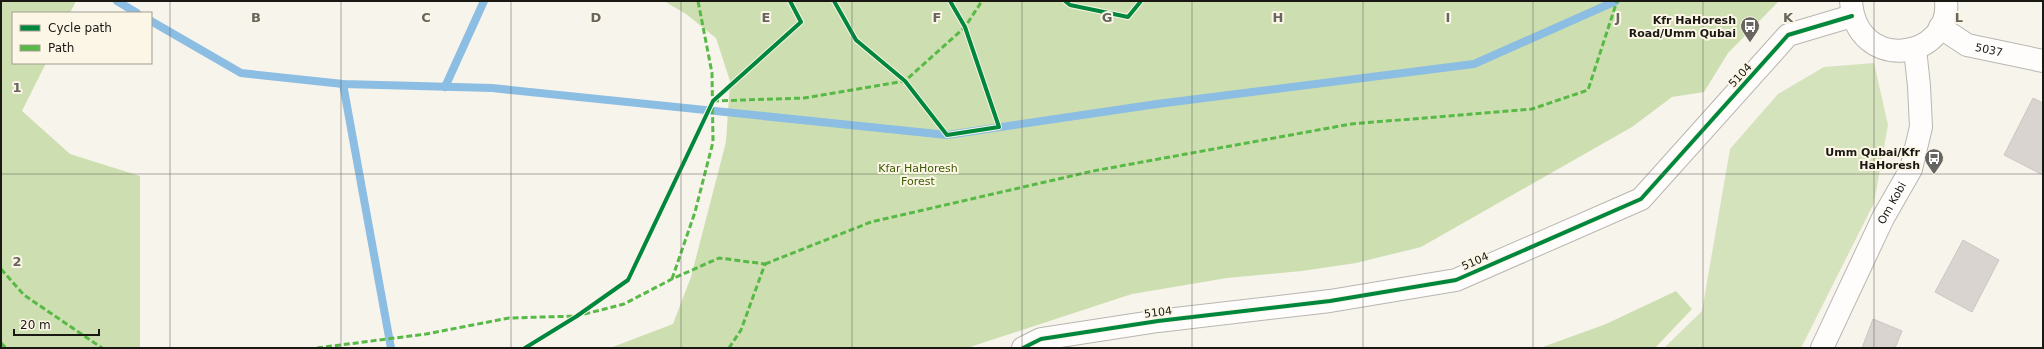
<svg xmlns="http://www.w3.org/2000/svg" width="2044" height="349" viewBox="0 0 2044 349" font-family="'DejaVu Sans',sans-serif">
  <rect width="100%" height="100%" fill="#f7f4ec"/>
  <polygon fill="#d4e3bc" points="1874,63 1888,125 1874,203 1801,348 1664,348 1702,311 1730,149 1778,94 1824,67"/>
  <g fill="#cddfb0">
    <polygon points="1,1 76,1 70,13 13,13 13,63 46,63 22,111 70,154 140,176 140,348 1,348"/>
    <polygon points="664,1 1779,1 1728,53 1704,92 1672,97 1632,127 1421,247 1356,263 1302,271 1227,278 1132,294 967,348 610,348 673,324 691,277 726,142 730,81 716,38 686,14"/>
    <polygon points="1676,291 1692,309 1655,348 1540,348 1606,324"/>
  </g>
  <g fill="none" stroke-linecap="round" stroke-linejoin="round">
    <g stroke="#8cbde2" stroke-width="8">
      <polyline points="117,1 137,13"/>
      <polyline points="151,21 241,73 343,84 492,88 947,135 1157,104 1474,64 1616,1"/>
      <polyline points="343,84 391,348"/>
      <polyline points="445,87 484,1"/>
    </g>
  </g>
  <g fill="#d9d4cf" stroke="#ccc7c2">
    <polygon points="2033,98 2043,103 2043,175 2004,155"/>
    <polygon points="1963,240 1999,260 1972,312 1935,292"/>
    <polygon points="1873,319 1902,331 1895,348 1862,348"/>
  </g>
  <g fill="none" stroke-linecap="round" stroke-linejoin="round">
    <defs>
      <g id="minor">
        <path id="s1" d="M1940,27L1967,45L2043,61"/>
      </g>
      <g id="tertiary">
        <path d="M1851,1C1856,74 1952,60 1946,1"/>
        <polyline points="1023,348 1041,339 1158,321 1330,301 1456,280 1641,199 1788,35 1852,16"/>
        <path id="s2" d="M1822,348L1883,218L1911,169L1921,127L1919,86L1915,49"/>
      </g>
    </defs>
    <use href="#minor" stroke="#b9b6b0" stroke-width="24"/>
    <use href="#tertiary" stroke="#b9b6b0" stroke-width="24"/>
    <use href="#minor" stroke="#fefdfc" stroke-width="22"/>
    <use href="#tertiary" stroke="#fefdfc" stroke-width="22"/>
    <g stroke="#58b947" stroke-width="3" stroke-dasharray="6 3" stroke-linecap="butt">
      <polyline points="713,101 804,98 905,81 965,27 982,1"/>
      <polyline points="765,264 871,222 1093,171 1351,124 1532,109 1588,90 1617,1"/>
      <polyline points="1,269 24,295 102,348"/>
      <polyline points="672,279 695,212 713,142 712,73 698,1"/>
      <polyline points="1,343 6,348"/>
      <polyline points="317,348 426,334 509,318 577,316 624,304 672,279 719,258 765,264 741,330 729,348"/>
    </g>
    <defs>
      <g id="cycleway">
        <polyline points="834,1 856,40 905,81 947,135 999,127 965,27 950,1"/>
        <polyline points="1065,1 1070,5 1128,17 1141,1"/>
        <polyline points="525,348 577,316 628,280 713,101 801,22 790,1"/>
        <polyline points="1023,348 1041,339 1158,321 1330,301 1456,280 1641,199 1788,35 1852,16"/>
      </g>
    </defs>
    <use href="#cycleway" stroke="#fcf6e7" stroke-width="6"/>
    <use href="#cycleway" stroke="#00873e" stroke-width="4"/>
  </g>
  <path fill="none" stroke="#67655f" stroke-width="1" stroke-opacity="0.55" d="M170,1V348M341,1V348M511,1V348M681,1V348M852,1V348M1022,1V348M1192,1V348M1363,1V348M1533,1V348M1703,1V348M1874,1V348M1,174H2043"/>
  <defs>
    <symbol id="bus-pin" viewBox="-11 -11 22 30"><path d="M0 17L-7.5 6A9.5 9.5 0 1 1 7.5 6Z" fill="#67655f" stroke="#fcf6e7"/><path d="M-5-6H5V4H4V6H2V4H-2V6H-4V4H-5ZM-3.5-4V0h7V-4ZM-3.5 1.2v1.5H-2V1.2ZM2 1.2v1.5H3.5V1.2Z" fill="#fff"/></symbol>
  </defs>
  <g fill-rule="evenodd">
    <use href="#bus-pin" x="1739" y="15" width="22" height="30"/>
    <use href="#bus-pin" x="1923" y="147" width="22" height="30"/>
  </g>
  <g text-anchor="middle" stroke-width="4" stroke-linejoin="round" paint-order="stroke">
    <g font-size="11" font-weight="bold" fill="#1a1813" stroke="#fcf6e7" text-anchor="end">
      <text x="1736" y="24">Kfr HaHoresh<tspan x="1736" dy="13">Road/Umm Qubai</tspan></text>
      <text x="1920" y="156">Umm Qubai/Kfr<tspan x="1920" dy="13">HaHoresh</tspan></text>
    </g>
    <g font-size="11" fill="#1a1813" stroke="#fcf6e7">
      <text dy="4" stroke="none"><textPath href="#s1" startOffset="55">5037</textPath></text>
      <text transform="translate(1740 75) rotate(-48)" y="4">5104</text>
      <text dy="4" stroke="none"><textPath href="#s2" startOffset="161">Om Kobi</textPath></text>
      <text transform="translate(1475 261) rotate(-24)" y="4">5104</text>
      <text transform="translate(1158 312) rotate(-7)" y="4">5104</text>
    </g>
    <g font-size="11" fill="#3e5b02" stroke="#fcf6e7">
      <text x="918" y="172">Kfar HaHoresh<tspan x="918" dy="13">Forest</tspan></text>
    </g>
  </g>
  <g font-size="13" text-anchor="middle" font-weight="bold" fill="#67655f" stroke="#fcf6e7" stroke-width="4" stroke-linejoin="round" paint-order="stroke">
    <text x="256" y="22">B</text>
    <text x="426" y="22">C</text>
    <text x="596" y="22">D</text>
    <text x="766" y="22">E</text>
    <text x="937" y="22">F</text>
    <text x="1107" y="22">G</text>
    <text x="1278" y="22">H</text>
    <text x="1448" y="22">I</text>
    <text x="1618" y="22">J</text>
    <text x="1788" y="22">K</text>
    <text x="1959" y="22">L</text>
    <text x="17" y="92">1</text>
    <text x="17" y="266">2</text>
  </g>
  <rect width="2044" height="349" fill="none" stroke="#1a1813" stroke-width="4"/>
  <rect x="12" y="12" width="140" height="52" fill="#fcf6e7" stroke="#a29d92"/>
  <rect x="20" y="25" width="20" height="6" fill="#00873e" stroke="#a29d92"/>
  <text x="48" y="32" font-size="12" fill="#1a1813">Cycle path</text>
  <rect x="20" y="45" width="20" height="6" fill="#58b947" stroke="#a29d92"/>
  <text x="48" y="52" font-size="12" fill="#1a1813">Path</text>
  <path d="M14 329v6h85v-6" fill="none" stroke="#1a1813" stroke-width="2"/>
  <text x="20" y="329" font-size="12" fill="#1a1813" stroke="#fcf6e7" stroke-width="3" paint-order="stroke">20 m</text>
</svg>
